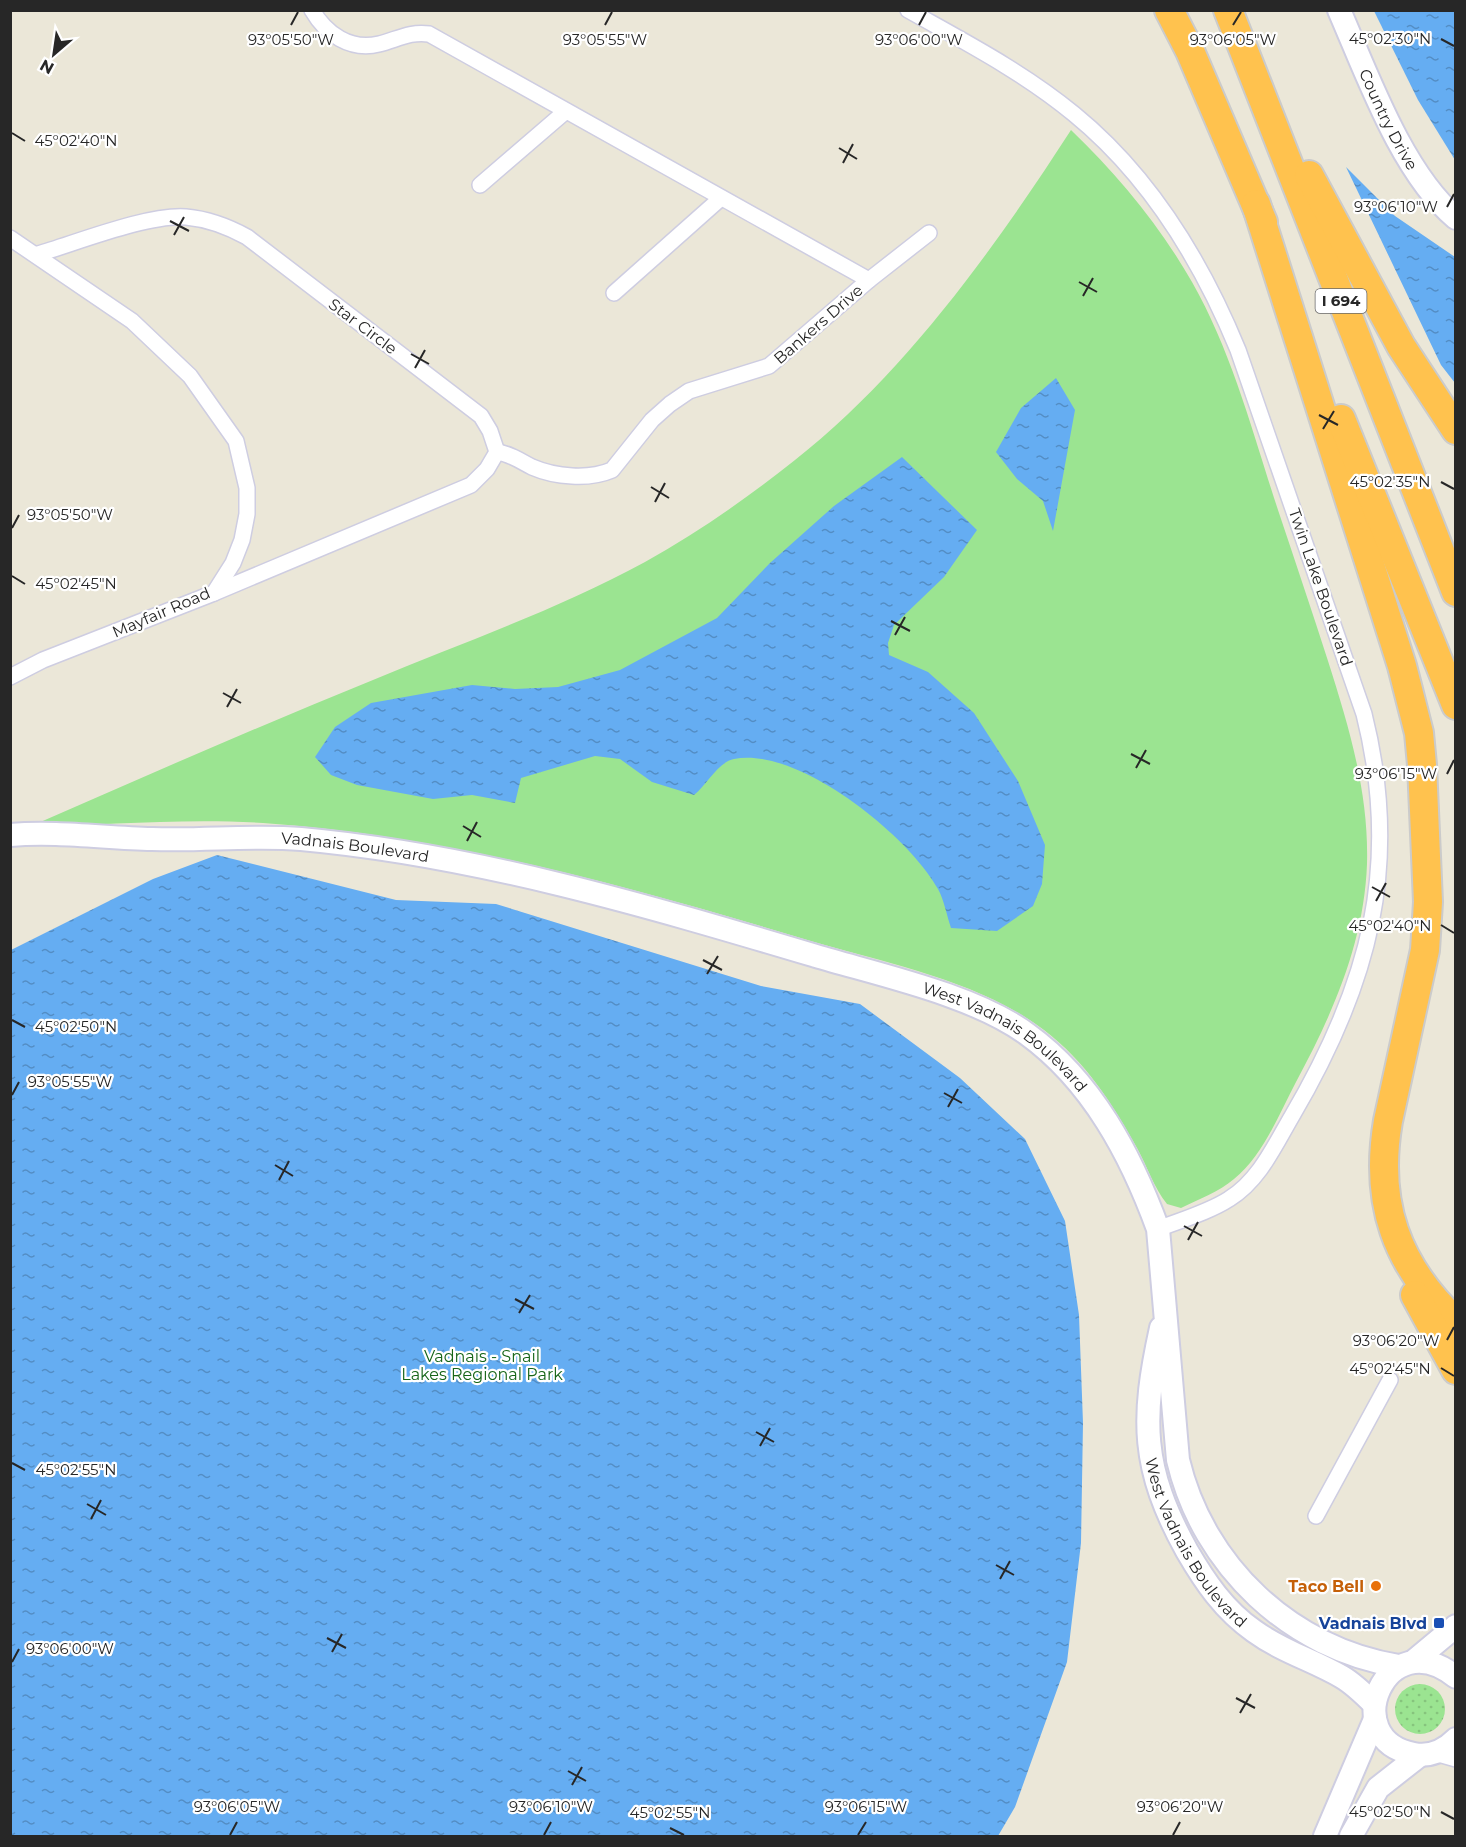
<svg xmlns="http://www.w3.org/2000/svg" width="1466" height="1847" viewBox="0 0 1466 1847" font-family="Montserrat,sans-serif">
  <defs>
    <pattern id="grass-dots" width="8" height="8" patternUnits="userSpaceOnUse" patternTransform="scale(1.5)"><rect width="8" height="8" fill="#9be491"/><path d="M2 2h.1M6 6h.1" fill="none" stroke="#86c47d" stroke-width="1.8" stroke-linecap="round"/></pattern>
    <pattern id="water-ripples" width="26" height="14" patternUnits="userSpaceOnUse" patternTransform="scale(1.5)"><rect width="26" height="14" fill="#65adf2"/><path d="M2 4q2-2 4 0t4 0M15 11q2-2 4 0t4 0" fill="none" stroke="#538dc4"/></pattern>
  </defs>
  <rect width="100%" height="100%" fill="#ebe7d8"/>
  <circle fill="url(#grass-dots)" cx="1420" cy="1709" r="25"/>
  <path fill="#9be491" d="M1071,130C1118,175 1160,226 1192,282C1232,352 1253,434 1278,510C1295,561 1312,611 1328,661C1349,727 1369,793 1367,864C1364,943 1333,1013 1296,1082C1279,1114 1263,1156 1234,1179C1219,1192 1199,1199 1181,1208L1167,1204C1154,1188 1147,1166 1137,1148C1112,1103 1085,1061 1044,1030C979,981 890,964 814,942C634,888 451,836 263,823C186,818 106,825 29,827C143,777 257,727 373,680C464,642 559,609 645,562C697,533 749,497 795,460C905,374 996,246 1071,130Z"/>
  <g fill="url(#water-ripples)">
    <polygon points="1374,11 1455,11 1455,160 1418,100"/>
    <polygon points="1346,167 1395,216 1455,257 1455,383 1441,365"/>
    <polygon points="1056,378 1075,410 1053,531 1043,501 1017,479 996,452 1021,408"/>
    <path d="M902,457L977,530L944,577L894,625L888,643L889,655L928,672L974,713L1018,781L1045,845L1042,884L1033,906L997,931L951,928C947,916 944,900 938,889C909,836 798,746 734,759C718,762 707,785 694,795L652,782L620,759L595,756L521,778L515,803L472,795L433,799L357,785L331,775L315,757L335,727L371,703L472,685L515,689L558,687L620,670L717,618L770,563L834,506Z"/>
    <polygon points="217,855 396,900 496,904 761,986 860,1004 960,1078 1025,1139 1065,1221 1079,1315 1083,1423 1081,1543 1067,1662 1015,1807 998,1836 11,1836 11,950 153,879"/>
  </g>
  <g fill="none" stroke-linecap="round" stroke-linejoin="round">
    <defs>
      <g id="street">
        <path d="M312,10C326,34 350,51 379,44C396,40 410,31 429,34L869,280"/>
        <path d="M908,10C965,42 1023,72 1074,114C1150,176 1201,260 1238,350L1364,714C1402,865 1369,985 1292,1116C1275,1145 1259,1181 1229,1199C1209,1212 1181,1220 1158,1229"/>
        <polyline points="480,185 566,111"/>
        <polyline points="10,238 132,321 190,376 236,441 247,488 247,514 242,540 233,563 214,593 43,660 10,677"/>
        <path d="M38,254C76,243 148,214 186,217C208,219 227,226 247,237L481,416L490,431L497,452L487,469L471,485L214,593"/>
        <polyline points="614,293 721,198"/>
        <path d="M497,452C511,454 520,461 532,467C555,477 589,480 612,470L652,420L670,404L689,391L769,366L869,280L929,233"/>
        <polyline points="1316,1516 1390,1380"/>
        <polyline points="1435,1753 1456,1759"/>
      </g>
      <g id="secondary">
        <path id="s1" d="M1339,10C1367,74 1402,173 1456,218"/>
        <path id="s2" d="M10,835C57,831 105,838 152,839C202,841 251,835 301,839C477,855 648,906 816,956C880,975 974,995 1027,1034C1092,1081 1131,1155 1158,1229L1178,1460C1203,1566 1291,1649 1399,1666"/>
        <path id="s3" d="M1161,1328C1141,1419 1141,1468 1187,1551C1205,1582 1224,1610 1254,1631C1283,1652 1313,1660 1342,1677C1354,1684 1364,1694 1374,1704"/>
        <polyline points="1414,1661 1456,1626"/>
        <path d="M1456,1677C1386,1620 1336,1740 1414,1754C1430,1757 1445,1750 1456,1739"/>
        <polyline points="1325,1836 1375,1719"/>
        <polyline points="1351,1836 1378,1788 1420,1755"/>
      </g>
      <g id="highway">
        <polyline points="1169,10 1190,51 1263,222"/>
        <polyline points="1228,10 1456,592"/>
        <polyline points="1309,175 1401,346 1456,430"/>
        <path d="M1256,204L1402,666L1419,733L1422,765L1428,902L1425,950L1388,1121C1374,1203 1396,1265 1456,1322"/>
        <polyline points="1341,419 1456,705"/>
        <polyline points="1415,1295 1456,1370"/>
      </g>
    </defs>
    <use href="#street" stroke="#cecde1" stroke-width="18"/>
    <use href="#secondary" stroke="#cecde1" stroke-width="26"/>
    <use href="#highway" stroke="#cbcbcb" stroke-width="32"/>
    <use href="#street" stroke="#fff" stroke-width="15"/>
    <use href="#secondary" stroke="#fff" stroke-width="22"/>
    <use href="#highway" stroke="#ffc24e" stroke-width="28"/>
  </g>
  <path fill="none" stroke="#272727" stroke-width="2" d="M291,25L298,12M605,25L612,12M919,25L926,12M1233,25L1241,12M1441,39L1454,46M12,133L25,141M839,148L857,159M843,163L853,144M1447,207L1454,194M170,221L189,231M174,235L184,217M1079,282L1097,292M1083,296L1093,278M411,354L429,364M415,368L425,350M1319,415L1338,425M1323,429L1334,411M1441,482L1454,489M651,487L669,498M655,502L665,483M12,528L19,515M12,576L25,584M891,621L910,631M895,635L905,617M223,693L241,703M227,707L237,689M1131,754L1150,764M1136,768L1146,750M1447,774L1454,760M463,826L481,837M467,841L477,822M1372,887L1390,897M1376,901L1386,883M1441,925L1454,933M703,960L722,970M707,974L718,956M12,1020L25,1027M944,1093L962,1103M12,1095L19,1082M948,1107L958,1089M275,1165L293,1176M279,1180L289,1161M1184,1226L1202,1236M1188,1240L1198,1222M515,1299L534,1309M519,1313L530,1295M1447,1340L1454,1327M1441,1368L1454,1376M756,1432L774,1442M760,1446L770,1428M12,1463L25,1470M87,1504L106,1515M91,1519L101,1500M996,1565L1014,1575M1000,1579L1010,1561M327,1638L346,1648M332,1652L342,1634M12,1662L19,1649M1236,1698L1255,1708M1240,1713L1251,1694M568,1771L586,1781M572,1785L582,1767M1441,1812L1454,1819M670,1828L684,1835M230,1835L237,1822M544,1835L551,1822M858,1835L866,1822M1173,1835L1180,1822"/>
  <circle fill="#e8710a" stroke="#fff" stroke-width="2" cx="1376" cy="1586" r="6"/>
  <rect fill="#1a4fb4" stroke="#fff" stroke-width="2" x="1433" y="1617" width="12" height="12" rx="3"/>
  <g text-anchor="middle" stroke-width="4.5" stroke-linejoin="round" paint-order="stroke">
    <rect fill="#fff" stroke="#686868" stroke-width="1.5" x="1315.5" y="289" width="51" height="24" rx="4.5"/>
    <g font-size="15" font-weight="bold" fill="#272727">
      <text x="1341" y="306">I 694</text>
    </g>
    <g font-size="16" fill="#272727" stroke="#fff">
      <text dy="6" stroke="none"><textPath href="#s1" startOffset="120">Country Drive</textPath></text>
      <text transform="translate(818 324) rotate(-41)" y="6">Bankers Drive</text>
      <text transform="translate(363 326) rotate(37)" y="6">Star Circle</text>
      <text transform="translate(1321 587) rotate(71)" y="6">Twin Lake Boulevard</text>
      <text transform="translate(161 612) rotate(-23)" y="6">Mayfair Road</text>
      <text dy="6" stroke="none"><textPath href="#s2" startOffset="346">Vadnais Boulevard</textPath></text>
      <text dy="6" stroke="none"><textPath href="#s2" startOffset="1029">West Vadnais Boulevard</textPath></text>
      <text dy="6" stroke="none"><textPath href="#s3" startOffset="228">West Vadnais Boulevard</textPath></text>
    </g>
    <g font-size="16" fill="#166518" stroke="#fff">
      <text x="482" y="1362">Vadnais - Snail<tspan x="482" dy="18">Lakes Regional Park</tspan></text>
    </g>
    <g font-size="16" font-weight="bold" fill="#c56008" stroke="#fff" text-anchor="end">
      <text x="1364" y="1592">Taco Bell</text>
    </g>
    <g font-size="16" font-weight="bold" fill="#164399" stroke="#fff" text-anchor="end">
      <text x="1427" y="1629">Vadnais Blvd</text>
    </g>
  </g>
  <g font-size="15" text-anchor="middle" fill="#272727" stroke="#fff" stroke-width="4.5" stroke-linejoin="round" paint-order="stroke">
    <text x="1390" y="44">45°02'30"N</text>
    <text x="291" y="45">93°05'50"W</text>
    <text x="605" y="45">93°05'55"W</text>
    <text x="919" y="45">93°06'00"W</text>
    <text x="1233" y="45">93°06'05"W</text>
    <text x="76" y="146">45°02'40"N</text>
    <text x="1396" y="212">93°06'10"W</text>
    <text x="1390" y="487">45°02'35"N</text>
    <text x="70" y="520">93°05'50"W</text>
    <text x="76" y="589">45°02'45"N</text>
    <text x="1396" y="779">93°06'15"W</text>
    <text x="1390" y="931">45°02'40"N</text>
    <text x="76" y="1032">45°02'50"N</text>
    <text x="70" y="1087">93°05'55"W</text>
    <text x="1396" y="1346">93°06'20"W</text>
    <text x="1390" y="1374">45°02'45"N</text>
    <text x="76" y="1475">45°02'55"N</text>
    <text x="70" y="1654">93°06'00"W</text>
    <text x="237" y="1812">93°06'05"W</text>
    <text x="551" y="1812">93°06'10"W</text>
    <text x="866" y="1812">93°06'15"W</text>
    <text x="1180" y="1812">93°06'20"W</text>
    <text x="1390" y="1817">45°02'50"N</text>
    <text x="670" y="1818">45°02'55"N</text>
  </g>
  <rect width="1466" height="1847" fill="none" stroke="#272727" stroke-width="24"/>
  <g transform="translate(54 54) rotate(209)" stroke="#ffffff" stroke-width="4.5" paint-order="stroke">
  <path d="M0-4.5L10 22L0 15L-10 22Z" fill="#272727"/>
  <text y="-9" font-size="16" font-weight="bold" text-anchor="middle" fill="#272727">N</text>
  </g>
</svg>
